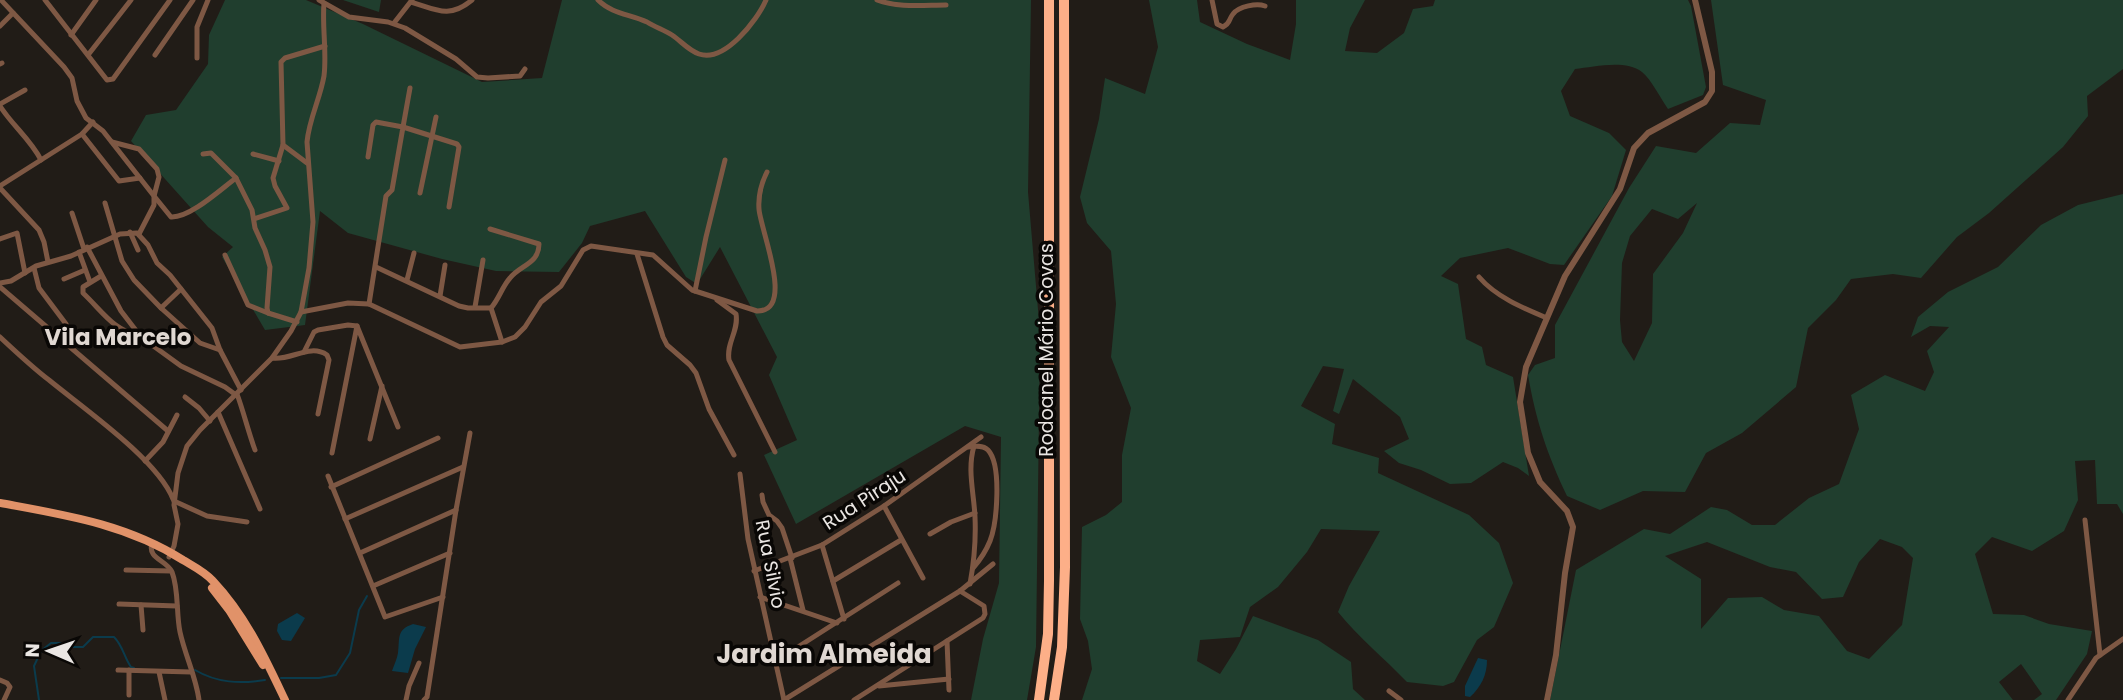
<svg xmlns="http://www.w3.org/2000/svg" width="2123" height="700" viewBox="0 0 2123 700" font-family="Poppins,sans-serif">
  <rect width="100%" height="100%" fill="#211c17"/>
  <g fill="#203e2e" fill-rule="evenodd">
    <polygon points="225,0 306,0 363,24 482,82 542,78 562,0 1031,0 1028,192 1040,333 1039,414 1036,647 1027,700 971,700 983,639 999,583 1001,437 965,426 796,524 764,455 797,440 769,375 777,357 720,247 697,284 686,277 645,211 590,226 582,243 559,272 496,271 442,259 348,233 320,211 305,325 265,330 222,257 233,247 208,227 131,141 146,115 176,110 208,64 209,35"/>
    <polygon points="343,0 381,0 379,12"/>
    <path d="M1149,0H1197L1200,22L1247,44L1290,60L1296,24V0H1365L1350,28L1345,51L1377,53L1404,33L1413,9L1433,6L1435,0H1688L1691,6L1706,87L1703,95L1668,109C1661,99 1651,79 1642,72C1625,59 1594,67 1575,69L1561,91L1570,116L1609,133L1626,150L1612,196L1564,265L1550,264L1508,248L1460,258L1441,276L1458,284L1466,339L1482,347L1486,365L1513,377L1529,476L1518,468L1503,462L1471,483L1450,484L1421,470L1399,463L1384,451L1409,439L1400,417L1353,379L1339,414L1333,411L1344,369L1323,366L1301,406L1335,424L1332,444L1379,458L1378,473L1469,515L1499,543L1513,583L1494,627L1477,640L1454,682L1443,686L1407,682C1384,658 1359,638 1338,612L1349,586L1380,531L1321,529L1307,552L1278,587L1250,607L1240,637L1200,640L1197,661L1220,674L1236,649L1253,616L1318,640L1351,662L1353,689L1365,700H1082L1092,669L1088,641L1080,619L1082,527L1106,515L1122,502V455L1131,408L1111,357L1116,304L1111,251L1087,223L1080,197L1099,119L1105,78L1145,94L1158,47Z"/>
    <path d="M1711,0H2123V69L2087,96L2088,116L2063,147L1989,213L1957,237L1921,278L1893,274L1851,279L1836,300L1808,328L1796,387L1742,433L1706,453L1685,492L1643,491L1600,510L1567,496C1547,454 1536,421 1528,375L1535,365L1555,358V325L1629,188L1656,146L1696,153L1730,123L1760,125L1766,100L1723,85ZM1697,203L1683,233L1653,274L1652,323L1634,361L1622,342L1620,320L1622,263L1630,236L1652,209L1678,219Z"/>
    <path d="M2123,194V514L2117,504H2097L2095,460L2075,461L2078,500L2064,531L2032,551L1992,537L1975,554L1993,614L2024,615L2049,624L2092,631L2087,654L2056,700H2034L2042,694L2021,664L1999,682L2013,700H1550L1576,570L1644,529L1670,534L1711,507L1727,510L1752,525H1775L1809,498L1839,484L1859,429L1851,395L1885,375L1925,391L1934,372L1927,351L1949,327L1930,326L1911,337L1918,317L1948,292L1998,267L2041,225L2078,205ZM1880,539L1902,547L1913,558L1902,625L1869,659L1847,651L1819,616L1784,610L1762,597L1728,598L1701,629V579L1665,556L1707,542L1770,567L1796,572L1822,599L1843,597L1859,562Z"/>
  </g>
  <g fill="#0b3b4c">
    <polygon points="297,613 305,618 291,641 282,640 277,631 278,624"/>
    <path d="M413,624L426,627L415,649L408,673L392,671C394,665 397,659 398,653C400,638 396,630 413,624Z"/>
    <path d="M1478,658L1487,660C1487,675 1481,687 1470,697L1465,696V686Z"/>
  </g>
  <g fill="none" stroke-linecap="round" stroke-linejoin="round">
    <g stroke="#0b3b4c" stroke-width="2">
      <path d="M195,670C217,683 240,684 265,680"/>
      <polyline points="281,678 319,678 336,675 350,653 359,610 367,596"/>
      <path d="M39,700L34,666L41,651L51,643H62L73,647H83L93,637H114C123,646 124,657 131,667L134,668"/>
    </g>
    <g stroke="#7e5844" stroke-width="5">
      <polyline points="1,0 64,67 72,78 77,101 86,118 103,131 154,196 154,205 139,234"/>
      <polyline points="45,0 107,80 113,79 170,0"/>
      <polyline points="319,0 349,17 388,22 405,28 456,59 477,77 488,78 520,76 525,69"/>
      <path d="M598,0C612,14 630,14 647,22C655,27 664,30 672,35C681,41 688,50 699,54C724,63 757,21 766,0"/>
      <path d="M877,0C898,8 924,5 946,5"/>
      <path d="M1212,0L1217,24L1223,27C1231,23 1228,20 1233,14C1239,6 1257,3 1265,6"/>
      <path d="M411,2C437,10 449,19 472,0"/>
      <polyline points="394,23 412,0"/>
      <polyline points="0,26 13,13"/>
      <polyline points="71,35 96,0"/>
      <polyline points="88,55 131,0"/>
      <polyline points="155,55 193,0"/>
      <polyline points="197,58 197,27 208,0"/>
      <polyline points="0,64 2,63"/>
      <polyline points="410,88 403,127 457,144 459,147 449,207"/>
      <polyline points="0,104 25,90"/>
      <path d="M0,106C12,125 31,140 41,160"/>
      <polyline points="82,134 119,181 140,178"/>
      <path d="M112,142L139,149L157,169L159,177L154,196L171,217C190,218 221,189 236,178"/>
      <polyline points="203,154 211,153 236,178 252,210 255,228 265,250 270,267 267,308 268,313 297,322"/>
      <polyline points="253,154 279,161"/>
      <polyline points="368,157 373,125 376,122 403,127 392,190 386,196 369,304"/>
      <polyline points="307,163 283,145 281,62 285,58 325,46"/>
      <polyline points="0,186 82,134 93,122"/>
      <polyline points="0,188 39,230 44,242 48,262"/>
      <polyline points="420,193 436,117"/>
      <polyline points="105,203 122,261 134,280 161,308 200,343 220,350"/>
      <polyline points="72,213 84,249"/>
      <polyline points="254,219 287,208 275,186 273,178 283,145"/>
      <path d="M490,229L539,244C539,264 520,265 510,278C502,287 499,299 491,308"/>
      <polyline points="130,232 138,250"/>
      <polyline points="0,239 17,233 25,273"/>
      <polyline points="87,247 121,311 141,337 181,366 225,387 236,395"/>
      <polyline points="79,252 90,282"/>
      <polyline points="637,254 663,337 667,345 690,365 696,373 709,409 734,455"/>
      <polyline points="225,255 248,305 268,313"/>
      <polyline points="376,267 459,306 468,308 491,308 502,342"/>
      <polyline points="34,268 39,288 66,324"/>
      <path d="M101,276L83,287V293C104,313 112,329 141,337"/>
      <path d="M1479,277C1496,297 1523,308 1547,318"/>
      <polyline points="64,279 85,270"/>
      <polyline points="407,280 414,253"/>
      <polyline points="0,283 11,281 36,266 71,256 120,234 137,233 148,245 157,263 170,275 212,328 220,350 241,390"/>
      <polyline points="0,287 168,431"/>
      <polyline points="695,291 706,237 725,160"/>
      <polyline points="440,296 445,265"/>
      <path d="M717,300L736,314C739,331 726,343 729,360L775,452"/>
      <polyline points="475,307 483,260"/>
      <polyline points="161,308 181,289"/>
      <path d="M301,312L348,303L369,304L460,347L502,342L515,337L525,327L541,302L561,286L583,250L591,246L653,255L692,290L757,311C796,312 760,229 759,209C758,196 761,184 767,172"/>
      <path d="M0,337C16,352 32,367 49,380C83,408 157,459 173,499"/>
      <polyline points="304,352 314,332 318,330 348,325 357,326"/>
      <path d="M272,358C291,361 310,343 327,355L329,360L318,414"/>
      <path d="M237,394C244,413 248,431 255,450"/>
      <polyline points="185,397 199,408 210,421"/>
      <polyline points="218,412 260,509"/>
      <polyline points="370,439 382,386"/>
      <path d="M968,447C975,446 983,445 988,450C1002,465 997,523 990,541C986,551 980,560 973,568"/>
      <polyline points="332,453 357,326 398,427"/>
      <polyline points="145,461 163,442 177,415"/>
      <polyline points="740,474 748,539 784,700"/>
      <polyline points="328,476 385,617 443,597"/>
      <polyline points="331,487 438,438"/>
      <polyline points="762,495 763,502 769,515 777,521 782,528 792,558"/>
      <polyline points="174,501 207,516 247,522"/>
      <polyline points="884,506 923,578"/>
      <polyline points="345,519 463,467"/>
      <polyline points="2085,520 2100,655"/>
      <polyline points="930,534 951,522 975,513"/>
      <path d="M152,543C147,559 167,560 172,572C179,590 176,613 180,632C185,655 196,677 199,700"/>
      <polyline points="822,545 844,619"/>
      <polyline points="360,553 456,510"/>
      <path d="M169,557L174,546L178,524L174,505L178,473L187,446L200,430L272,358L291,331L301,312L309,268L313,222L307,142C309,119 320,99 324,76C327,52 322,28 324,3"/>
      <polyline points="790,558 803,610"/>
      <polyline points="126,570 171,571"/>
      <polyline points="754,571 822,545 884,506 981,437"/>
      <polyline points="833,581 901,540"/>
      <path d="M970,584C974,562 976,539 975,517C974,493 967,470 974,446"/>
      <polyline points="373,586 450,553"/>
      <polyline points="760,597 837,623"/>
      <polyline points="119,604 177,606"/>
      <polyline points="141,605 143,630"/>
      <polyline points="947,641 949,690"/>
      <polyline points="776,661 898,583"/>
      <polyline points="118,670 191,672"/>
      <polyline points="159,672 165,700"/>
      <polyline points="0,680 7,683 10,687 4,700"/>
      <polyline points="879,686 949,679"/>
      <polyline points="1389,691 1401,700"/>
      <polyline points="129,695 129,670"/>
      <polyline points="406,700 409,686 419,663"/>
      <polyline points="424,700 427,697 456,510 470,433"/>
      <polyline points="784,700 960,591 993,564"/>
      <polyline points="854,700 983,618 985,614 984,606 960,591"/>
      <polyline points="2068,700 2096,658 2123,639"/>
    </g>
    <polyline stroke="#7e5844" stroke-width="6" points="1547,700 1556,655 1565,573 1573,527 1567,511 1540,482 1528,453 1520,402 1526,367 1565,276 1620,189 1634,148 1648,133 1705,102 1712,91 1712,72 1695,0"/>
    <g stroke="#e19269" stroke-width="8">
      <path d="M0,503C65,515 126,524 183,560C193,566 205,572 213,581C246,616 265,658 285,700"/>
      <polyline points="212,588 229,610 263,665"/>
    </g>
    <g stroke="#fdaf88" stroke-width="10">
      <polyline points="1039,700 1048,634 1049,581 1049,0"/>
      <polyline points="1054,700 1062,647 1065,567 1064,0"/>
    </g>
  </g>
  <g text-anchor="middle" stroke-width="7" stroke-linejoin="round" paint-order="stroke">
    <g font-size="19" fill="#eae6e3" stroke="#090705">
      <text transform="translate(1046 350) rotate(-90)" y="7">Rodoanel Mário Covas</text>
      <text transform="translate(864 499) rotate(-33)" y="7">Rua Piraju</text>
      <text transform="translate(771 564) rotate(79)" y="7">Rua Silvio</text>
    </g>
    <g font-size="23" font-weight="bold" fill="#e0d8d2" stroke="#090705">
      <text x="118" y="345">Vila Marcelo</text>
    </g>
    <g font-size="26" font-weight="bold" fill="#e0d8d2" stroke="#090705">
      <text x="824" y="663">Jardim Almeida</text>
    </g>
  </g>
  <g transform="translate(49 651) rotate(272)" stroke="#090705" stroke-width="5" paint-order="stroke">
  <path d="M0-5L12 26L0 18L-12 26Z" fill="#eae6e3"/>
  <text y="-10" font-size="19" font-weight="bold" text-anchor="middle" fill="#eae6e3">N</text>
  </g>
</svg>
